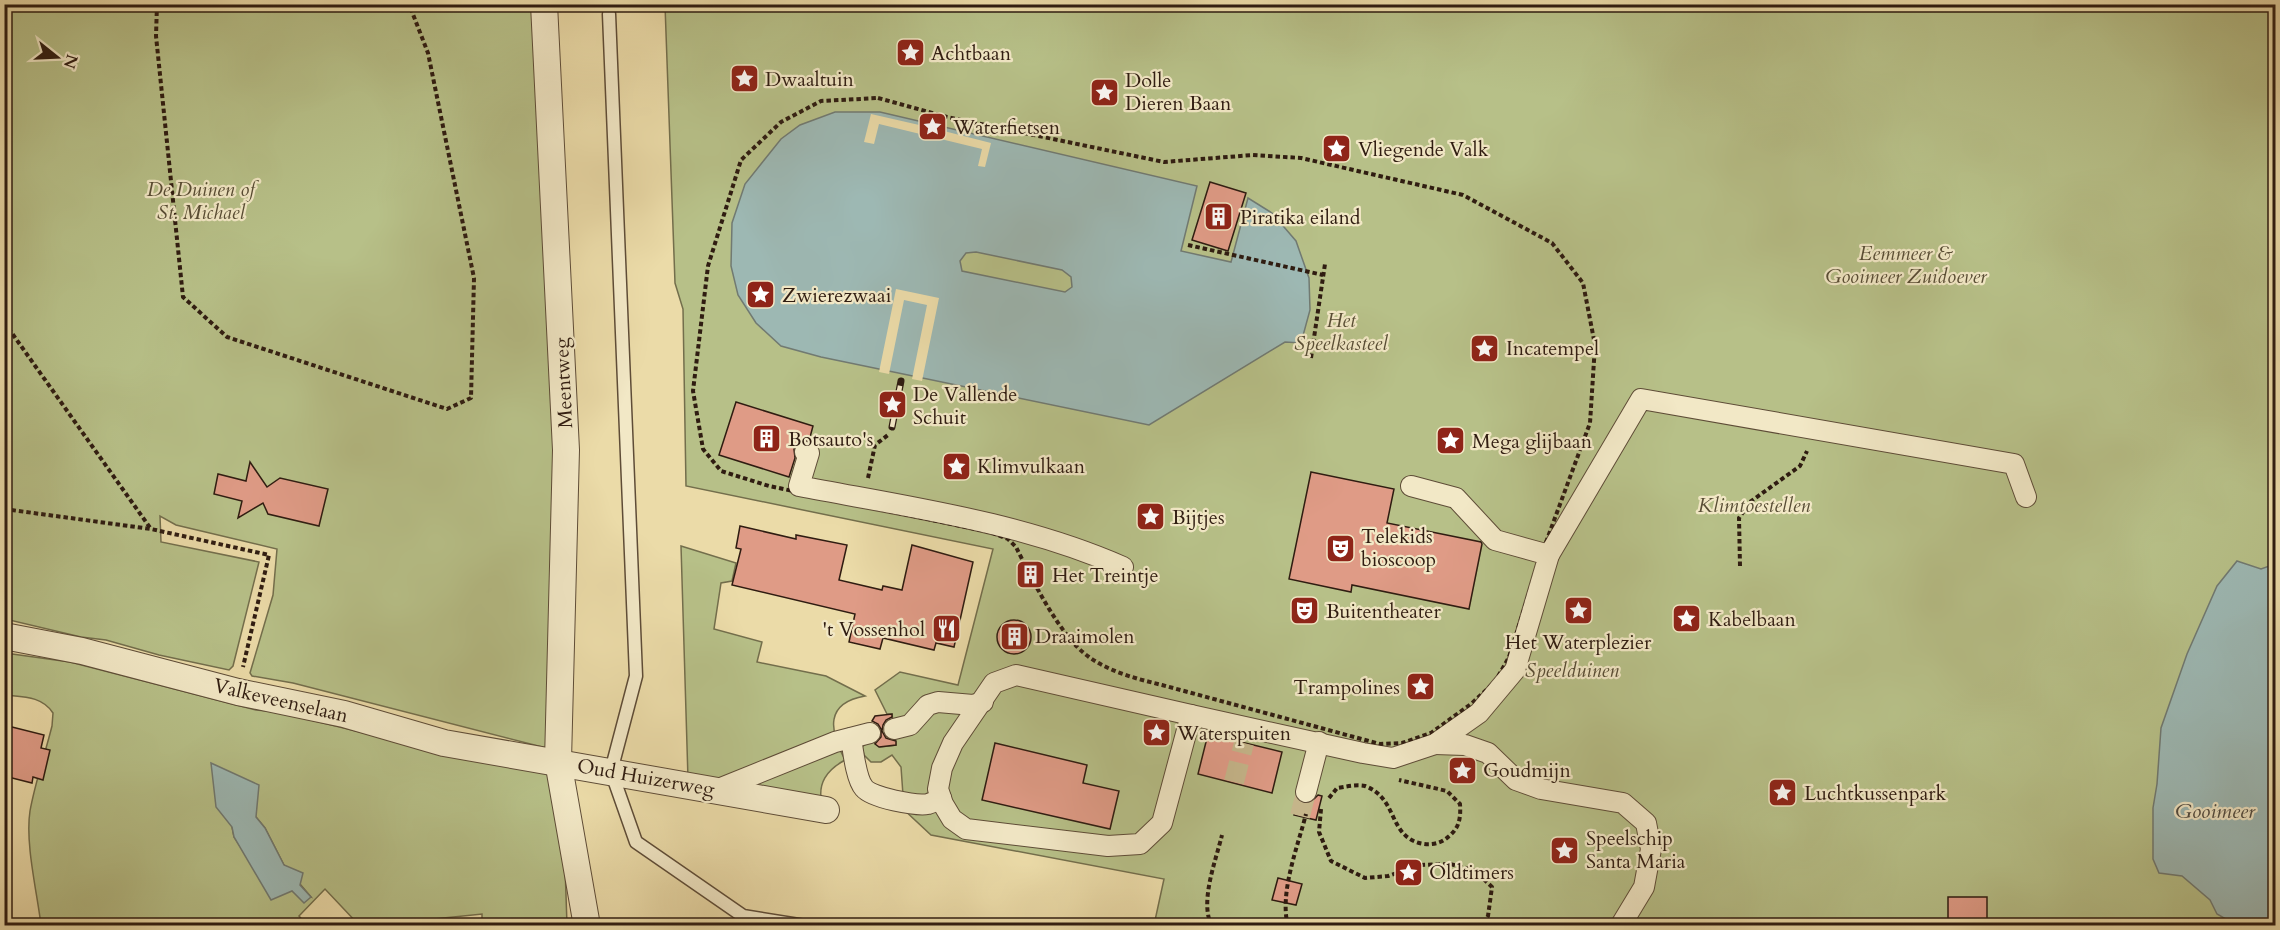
<svg xmlns="http://www.w3.org/2000/svg" width="2280" height="930" viewBox="0 0 2280 930" font-family="Cardo,serif">
  <rect width="100%" height="100%" fill="#ebdba8"/>
  <filter id="stains"><feTurbulence type="fractalNoise" baseFrequency=".00333" numOctaves="4"/><feColorMatrix values="0 0 0 0 .2 0 0 0 0 .09 0 0 0 0 .02 0 0 0 .5 -.17"/></filter>
  <radialGradient id="worn" r=".72"><stop offset=".6" stop-color="#630" stop-opacity="0"/><stop offset="1" stop-color="#630" stop-opacity=".3"/></radialGradient>
  <g fill="#b7c088" stroke="#736e4c" stroke-width="1.5" fill-rule="evenodd">
    <polygon points="4,5 535,5 562,478 558,751 293,683 252,676 250,673 273,595 277,549 176,525 160,516 161,542 259,562 233,666 229,670 159,655 106,640 81,637 5,619"/>
    <polygon points="665,5 2275,5 2275,925 1154,925 1164,879 931,835 901,807 903,795 901,767 892,755 881,762 871,762 864,755 862,747 871,740 880,747 896,745 892,714 887,714 875,690 900,672 958,685 993,549 686,486 683,309 675,283"/>
    <path d="M681,546L736,563L732,581L721,583L714,629L762,642L757,662L826,676L865,696C825,703 829,730 845,760C827,770 817,783 822,804L688,779Z"/>
    <path d="M5,653L70,662L256,710L278,712L487,763L562,776L567,925H482V914L434,919L432,925H359L325,889L299,916L307,925H41C37,892 25,843 30,811C35,783 45,754 52,726L53,713C42,696 23,697 5,695ZM256,817L265,828L284,865L311,897L292,891L240,846L234,837L232,827Z"/>
  </g>
  <g fill="#9db8b3" stroke="#717a72" stroke-width="1.5" fill-rule="evenodd">
    <path d="M835,112H880L1197,186L1181,251L1231,262L1248,198L1272,213L1296,241L1309,278L1310,310L1301,343L1285,342L1149,425L821,357L781,346L756,323L738,295L731,266L732,223L745,184L781,139L800,125ZM976,252L1062,270L1071,277L1072,287L1065,292L962,271L960,261L966,253Z"/>
    <polygon points="2237,561 2261,569 2275,564 2275,925 2236,925 2217,914 2210,900 2182,876 2159,873 2153,859 2153,808 2157,784 2161,728 2187,654 2217,586"/>
    <polygon points="211,763 259,785 256,817 265,828 284,865 303,873 300,885 311,897 304,903 292,891 271,900 234,837 232,827 216,807"/>
  </g>
  <g fill="#ebdba8">
    <polygon points="871,114 928,127 929,123 937,124 936,129 991,143 985,167 978,166 982,149 879,124 874,144 864,142"/>
    <polygon points="896,289 939,298 922,381 912,379 927,305 904,300 889,374 879,372"/>
  </g>
  <g fill="#df9b86" stroke="#2f1c11" stroke-width="1.5">
    <polygon points="1210,182 1246,193 1228,251 1192,240"/>
    <polygon points="736,402 813,426 809,441 801,441 794,449 795,458 789,477 719,455"/>
    <polygon points="250,462 267,487 280,478 328,489 319,526 268,514 263,503 238,518 242,501 214,494 218,474 246,481"/>
    <polygon points="1311,472 1394,489 1387,523 1481,542 1482,544 1469,609 1352,585 1351,592 1289,579"/>
    <polygon points="740,526 796,539 796,535 847,545 839,580 882,590 883,586 902,590 912,545 973,562 954,647 936,643 934,650 883,638 880,649 849,642 855,614 732,585 741,549 736,548"/>
    <circle cx="1014" cy="637" r="17"/>
    <polygon points="892,714 892,717 886,720 883,725 882,731 886,738 896,741 896,745 879,747 875,744 881,737 881,729 878,724 872,721 875,716"/>
    <polygon points="4,725 44,735 41,748 50,750 43,780 33,777 32,783 4,776"/>
    <polygon points="1208,734 1282,752 1272,793 1198,774"/>
    <polygon points="995,743 1087,765 1083,783 1119,791 1110,829 982,800"/>
    <polygon points="1318,795 1322,796 1316,820 1294,815 1298,801 1304,804 1310,803"/>
    <polygon points="1278,878 1302,884 1296,905 1272,900"/>
    <rect x="1948" y="897" width="39" height="25"/>
  </g>
  <g fill="none" stroke-linecap="round" stroke-linejoin="round">
    <g stroke="#c5b58a" stroke-width="20" stroke-dasharray="20 10" stroke-linecap="butt">
      <polyline points="1234,782 1244,743"/>
      <polyline points="1300,816 1306,792"/>
    </g>
    <defs>
      <polyline id="service" points="609,14 636,676 611,771 636,842 743,916 805,926"/>
      <g id="pedestrian">
        <path d="M805,452L809,453L799,486C908,507 1021,522 1123,567"/>
        <polyline points="1549,555 1641,399 2014,464 2026,497"/>
        <polygon points="1016,675 1191,715 1162,823 1140,844 1108,846 966,829 952,819 943,804 938,789 942,768 953,743 994,683"/>
        <polyline points="1191,715 1363,753 1393,758 1435,744 1479,713 1515,670 1549,555 1495,540 1456,498 1411,486"/>
        <polyline points="894,729 910,725 928,705 938,702 973,705 983,702"/>
        <path d="M851,738C853,750 856,779 864,788C872,798 916,806 928,804C932,803 937,800 941,798"/>
        <polyline points="1435,744 1465,745 1488,753 1516,780 1541,789 1623,803 1646,823 1651,849 1644,887 1621,925"/>
        <polyline points="716,790 835,742 870,733"/>
        <polyline points="1306,792 1319,742"/>
      </g>
      <g id="minor">
        <polyline points="544,4 566,450 558,761 587,926"/>
        <polyline points="4,636 82,651 238,692 344,714 444,743 826,810"/>
      </g>
    </defs>
    <use href="#service" stroke="#5e4c37" stroke-width="15"/>
    <use href="#pedestrian" stroke="#5e4c37" stroke-width="22"/>
    <use href="#minor" stroke="#5e4c37" stroke-width="28"/>
    <g stroke="#2f1c11" stroke-width="4" stroke-dasharray="4.5 3" stroke-linecap="butt">
      <polyline points="157,4 156,36 183,297 227,337 447,409 471,398 474,278 428,53 409,4"/>
      <polyline points="4,21 6,4"/>
      <path d="M878,98L947,117L1164,162L1253,155L1301,158L1463,195L1552,243L1583,283L1595,345L1590,423L1542,553L1509,657L1495,682L1471,704L1431,733L1402,743L1380,744L1162,685C1137,679 1110,672 1089,657C1060,637 1032,579 1016,547L1008,539L990,532L769,486L721,471L703,449L693,391L708,266L741,160L781,122L821,101Z"/>
      <polyline points="1188,245 1323,275"/>
      <polyline points="4,322 151,529"/>
      <polyline points="1311,358 1325,264"/>
      <polyline points="868,478 875,445 888,435"/>
      <polyline points="4,509 151,529 269,555 243,667"/>
      <polyline points="1740,566 1739,518 1750,502 1800,466 1807,451"/>
      <path d="M1329,798L1337,788C1344,787 1357,784 1365,786C1392,796 1390,822 1406,836C1416,845 1433,847 1444,840C1459,830 1461,820 1460,804L1447,791L1399,780"/>
      <polyline points="1321,809 1319,832 1331,861 1365,878 1388,876 1420,865 1450,864 1474,870 1492,887 1488,916 1481,926"/>
      <path d="M1212,926C1199,903 1216,860 1222,835"/>
      <path d="M1288,926C1279,893 1298,846 1306,814"/>
    </g>
    <use href="#service" stroke="#f2e8c6" stroke-width="12"/>
    <use href="#pedestrian" stroke="#f2e8c6" stroke-width="20"/>
    <use href="#minor" stroke="#f2e8c6" stroke-width="26"/>
    <defs>
      <polyline id="rail" points="892,427 901,381"/>
    </defs>
    <use href="#rail" stroke="#2f1c11" stroke-width="7"/>
    <use href="#rail" stroke="#f2e8c6" stroke-width="4.5" stroke-dasharray="14" stroke-linecap="butt"/>
  </g>
  <defs>
    <symbol id="sight-square" viewBox="-11 -11 22 22"><rect x="-9" y="-9" width="18" height="18" rx="4" fill="#8f2418" stroke="#f2e8c6"/><path d="M0-6L1.8-2.2L6-1.7L2.9 1.2L3.7 5.4L0 3.3L-3.7 5.4L-2.9 1.2L-6-1.7L-1.8-2.2Z" fill="#fff"/></symbol>
    <symbol id="building-square" viewBox="-11 -11 22 22"><rect x="-9" y="-9" width="18" height="18" rx="4" fill="#8f2418" stroke="#f2e8c6"/><path d="M-4-6H4V6H1V3H-1V6H-4ZM-2.5-4.3h1.7v1.8h-1.7ZM.8-4.3h1.7v1.8H.8ZM-2.5-1h1.7V.8h-1.7ZM.8-1h1.7V.8H.8Z" fill="#fff"/></symbol>
    <symbol id="theatre-square" viewBox="-11 -11 22 22"><rect x="-9" y="-9" width="18" height="18" rx="4" fill="#8f2418" stroke="#f2e8c6"/><path d="M-5-5.5Q0-4 5-5.5V0Q5 5 0 6Q-5 5-5 0ZM-3.3-2.5H-1v1.5H-3.3ZM1-2.5H3.3v1.5H1ZM-2.8 1Q0 5.5 2.8 1Z" fill="#fff"/></symbol>
    <symbol id="restaurant-square" viewBox="-11 -11 22 22"><rect x="-9" y="-9" width="18" height="18" rx="4" fill="#8f2418" stroke="#f2e8c6"/><path d="M-5-6h1v4h1v-4h1v4h1v-4h1v5L-1.5 .5V6h-2V.5L-5-1ZM5-6V6H3V1.5H1.5Q1.5-4 5-6Z" fill="#fff"/></symbol>
  </defs>
  <g fill-rule="evenodd">
    <use href="#sight-square" x="894" y="36" width="33" height="33"/>
    <use href="#sight-square" x="728" y="62" width="33" height="33"/>
    <use href="#sight-square" x="1088" y="76" width="33" height="33"/>
    <use href="#sight-square" x="916" y="110" width="33" height="33"/>
    <use href="#sight-square" x="1320" y="132" width="33" height="33"/>
    <use href="#building-square" x="1202" y="200" width="33" height="33"/>
    <use href="#sight-square" x="744" y="278" width="33" height="33"/>
    <use href="#sight-square" x="1468" y="332" width="33" height="33"/>
    <use href="#sight-square" x="876" y="388" width="33" height="33"/>
    <use href="#building-square" x="750" y="422" width="33" height="33"/>
    <use href="#sight-square" x="1434" y="424" width="33" height="33"/>
    <use href="#sight-square" x="940" y="450" width="33" height="33"/>
    <use href="#sight-square" x="1134" y="500" width="33" height="33"/>
    <use href="#theatre-square" x="1324" y="532" width="33" height="33"/>
    <use href="#building-square" x="1014" y="558" width="33" height="33"/>
    <use href="#theatre-square" x="1288" y="594" width="33" height="33"/>
    <use href="#sight-square" x="1562" y="594" width="33" height="33"/>
    <use href="#sight-square" x="1670" y="602" width="33" height="33"/>
    <use href="#restaurant-square" x="930" y="612" width="33" height="33"/>
    <use href="#building-square" x="998" y="620" width="33" height="33"/>
    <use href="#sight-square" x="1404" y="670" width="33" height="33"/>
    <use href="#sight-square" x="1140" y="716" width="33" height="33"/>
    <use href="#sight-square" x="1446" y="754" width="33" height="33"/>
    <use href="#sight-square" x="1766" y="776" width="33" height="33"/>
    <use href="#sight-square" x="1548" y="834" width="33" height="33"/>
    <use href="#sight-square" x="1392" y="856" width="33" height="33"/>
  </g>
  <g text-anchor="middle" stroke-width="4.5" stroke-linejoin="round" paint-order="stroke">
    <g font-size="20" fill="#2f1c11" stroke="#f2e8c6" text-anchor="start">
      <text x="931" y="60">Achtbaan</text>
      <text x="765" y="86">Dwaaltuin</text>
      <text x="1125" y="87">Dolle<tspan x="1125" dy="23">Dieren Baan</tspan></text>
      <text x="953" y="134">Waterfietsen</text>
      <text x="1358" y="156">Vliegende Valk</text>
      <text x="1240" y="224">Piratika eiland</text>
      <text x="782" y="302">Zwierezwaai</text>
      <text x="1506" y="355">Incatempel</text>
      <text x="913" y="401">De Vallende<tspan x="913" dy="23">Schuit</tspan></text>
      <text x="788" y="446">Botsauto's</text>
      <text x="1472" y="448">Mega glijbaan</text>
      <text x="977" y="473">Klimvulkaan</text>
      <text x="1172" y="524">Bijtjes</text>
      <text x="1361" y="543">Telekids<tspan x="1361" dy="23">bioscoop</tspan></text>
      <text x="1052" y="582">Het Treintje</text>
      <text x="1326" y="618">Buitentheater</text>
      <text x="1708" y="626">Kabelbaan</text>
      <text x="925" y="636" text-anchor="end">'t Vossenhol</text>
      <text x="1035" y="643">Draaimolen</text>
      <text x="1578" y="649" text-anchor="middle">Het Waterplezier</text>
      <text x="1400" y="694" text-anchor="end">Trampolines</text>
      <text x="1177" y="740">Waterspuiten</text>
      <text x="1483" y="777">Goudmijn</text>
      <text x="1804" y="800">Luchtkussenpark</text>
      <text x="1586" y="845">Speelschip<tspan x="1586" dy="23">Santa Maria</tspan></text>
      <text x="1429" y="879">Oldtimers</text>
    </g>
    <g font-size="20" font-style="italic" fill="#584d35" stroke="#f2e8c6">
      <text x="201" y="196">De Duinen of<tspan x="201" dy="23">St. Michael</tspan></text>
      <text x="1906" y="260">Eemmeer &amp;<tspan x="1906" dy="23">Gooimeer Zuidoever</tspan></text>
      <text x="1341" y="327">Het<tspan x="1341" dy="23">Speelkasteel</tspan></text>
      <text x="1754" y="512">Klimtoestellen</text>
      <text x="1572" y="677">Speelduinen</text>
    </g>
    <g font-size="20" fill="#2f1c11" stroke="#f2e8c6">
      <text transform="translate(563 383) rotate(-93)" y="7">Meentweg</text>
      <text transform="translate(281 700) rotate(13)" y="7">Valkeveenselaan</text>
      <text transform="translate(646 777) rotate(10)" y="7">Oud Huizerweg</text>
    </g>
    <g font-size="21" font-style="italic" fill="#504b42" stroke="#f2e8c6">
      <text x="2215" y="818">Gooimeer</text>
    </g>
  </g>
  <rect width="2280" height="930" fill="none" stroke="#ebdba8" stroke-width="24"/>
  <rect x="6" y="6" width="2268" height="918" fill="none" stroke="#2f1c11" stroke-width="3"/>
  <rect x="12" y="12" width="2256" height="906" fill="none" stroke="#2f1c11" stroke-width="1.5"/>
  <g transform="translate(57 57) rotate(108)" stroke="#f2e8c6" stroke-width="4.5" paint-order="stroke">
  <path d="M0-4.5L10 22L0 15L-10 22Z" fill="#2f1c11"/>
  <text y="-9" font-size="16" font-weight="bold" text-anchor="middle" fill="#2f1c11">N</text>
  </g>
  <rect width="100%" height="100%" filter="url(#stains)"/>
  <rect width="100%" height="100%" fill="url(#worn)"/>
</svg>
